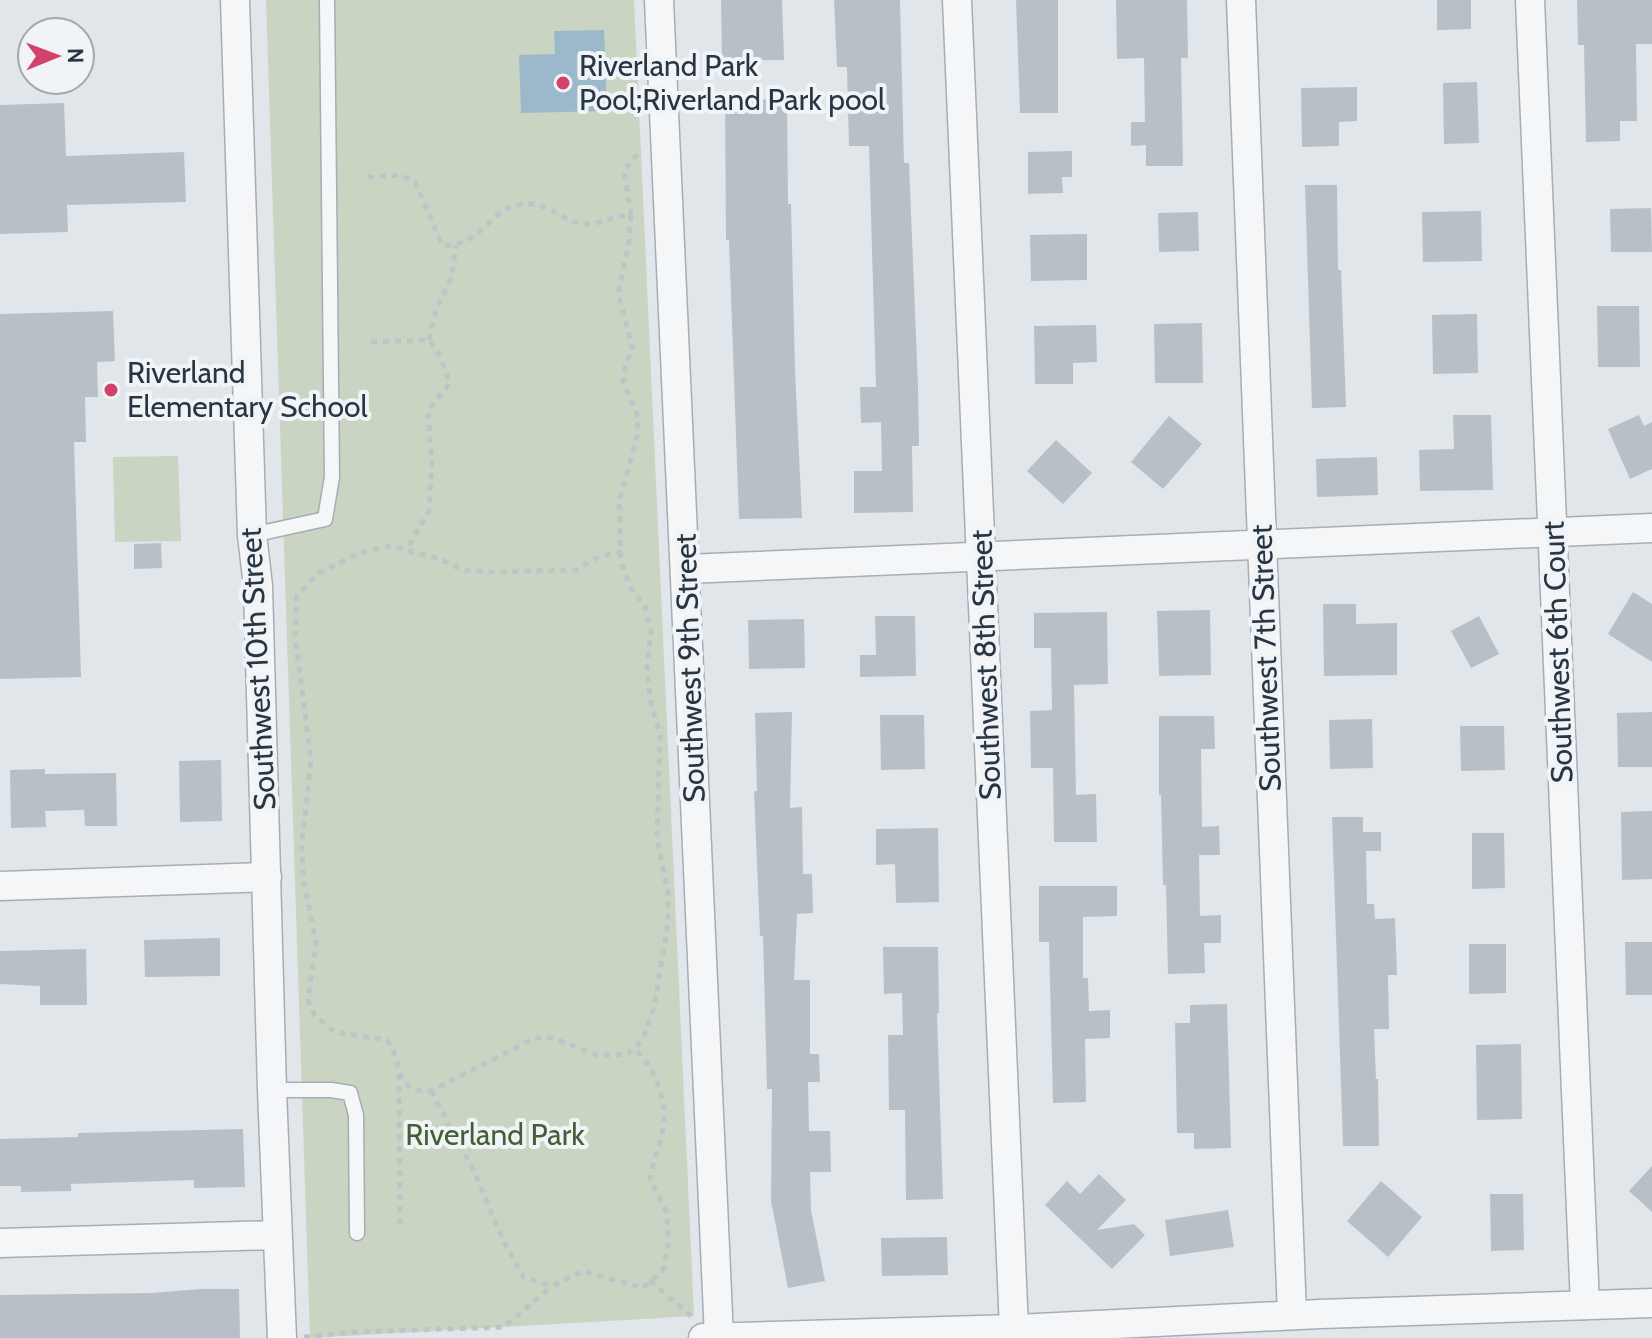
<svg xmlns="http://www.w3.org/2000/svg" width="1652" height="1338" viewBox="0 0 1652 1338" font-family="Cabin,sans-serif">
  <rect width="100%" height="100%" fill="#e1e6ea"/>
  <g fill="#c9d4c2">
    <polygon points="266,0 634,0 694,1316 310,1338"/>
    <polygon points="178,456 181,541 115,542 113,457"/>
  </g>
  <polygon fill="#9bb9cb" points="604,30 607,111 521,113 519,55 555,54 554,31"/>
  <g fill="#b8c0c7">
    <polygon points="721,0 782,0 784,60 722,61"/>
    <polygon points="834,0 900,0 904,163 909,163 918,386 919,446 912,446 913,512 854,513 854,471 882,471 881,422 861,423 860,387 876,387 869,146 849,146 847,67 837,67"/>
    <polygon points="1016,0 1058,0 1058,113 1020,113"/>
    <polygon points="1116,0 1187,0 1188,58 1181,58 1183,166 1146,166 1146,145 1131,146 1131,122 1145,122 1144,58 1117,59"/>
    <polygon points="1437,0 1471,0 1471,29 1437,30"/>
    <polygon points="1577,0 1652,0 1652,44 1636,44 1637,121 1620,121 1620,141 1586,142 1584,45 1578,45"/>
    <polygon points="1477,82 1479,143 1444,144 1443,83"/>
    <polygon points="1357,87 1357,121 1339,122 1339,146 1302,147 1301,88"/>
    <polygon points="787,99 788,204 791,204 795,370 802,518 739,519 729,240 726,240 725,100"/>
    <polygon points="64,103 66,156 184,152 186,202 67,205 68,232 0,234 0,105"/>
    <polygon points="1072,151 1072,177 1062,177 1063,193 1028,194 1028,152"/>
    <polygon points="1305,185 1337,185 1338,270 1341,270 1346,407 1312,408"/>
    <polygon points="1651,208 1652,252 1611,252 1610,209"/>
    <polygon points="1481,211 1482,261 1423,262 1422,212"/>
    <polygon points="1198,212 1199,251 1159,252 1158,213"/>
    <polygon points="1087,234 1087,280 1031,281 1030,235"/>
    <polygon points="1597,306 1639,306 1640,367 1598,367"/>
    <polygon points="113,311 115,361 97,362 98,397 85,397 86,442 74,442 81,677 0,679 0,314"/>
    <polygon points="1477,314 1478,373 1433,374 1432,315"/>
    <polygon points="1202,323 1203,383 1155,383 1154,324"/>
    <polygon points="1096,325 1097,362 1073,363 1073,384 1035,384 1034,326"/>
    <polygon points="1453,415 1491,415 1493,490 1420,491 1419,450 1454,449"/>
    <polygon points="1639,415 1644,426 1652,422 1652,469 1630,479 1608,429"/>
    <polygon points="1169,416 1202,444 1163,489 1131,462"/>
    <polygon points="1056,440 1092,473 1063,504 1027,471"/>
    <polygon points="1377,457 1378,495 1317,497 1316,459"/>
    <polygon points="161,543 162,568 134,569 134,544"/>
    <polygon points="1633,592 1652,604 1652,662 1608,634"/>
    <polygon points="1323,604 1356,604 1356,624 1397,623 1397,675 1324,676"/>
    <polygon points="1210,610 1211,675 1159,676 1157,611"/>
    <polygon points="1107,612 1108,684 1074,685 1076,795 1096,794 1097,842 1054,842 1053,768 1031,768 1030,711 1052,710 1051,648 1034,648 1034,613"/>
    <polygon points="875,616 915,616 916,676 860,677 860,655 876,655"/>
    <polygon points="1479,616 1499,654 1471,668 1451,631"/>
    <polygon points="804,619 805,668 749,669 748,620"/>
    <polygon points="792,712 790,808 802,807 803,874 812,874 813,913 797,914 794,980 810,980 810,1054 819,1054 820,1082 808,1082 809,1131 830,1131 831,1172 810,1172 811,1210 825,1281 788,1288 771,1201 772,1089 767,1089 763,936 760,936 754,791 757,791 755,713"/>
    <polygon points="1652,712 1652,767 1618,767 1617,713"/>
    <polygon points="880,715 924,715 925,769 881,770"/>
    <polygon points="1159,716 1214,716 1215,749 1201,749 1202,827 1219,826 1220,855 1199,855 1200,916 1221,915 1221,943 1204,943 1205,973 1168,974 1166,885 1163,885 1161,795 1159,795"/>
    <polygon points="1372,719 1373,768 1330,769 1329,720"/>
    <polygon points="1460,726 1504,726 1505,770 1461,771"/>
    <polygon points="221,760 222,821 180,822 179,761"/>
    <polygon points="45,769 45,774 116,773 117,826 85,826 84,810 45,811 46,827 11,828 10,770"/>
    <polygon points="1652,811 1652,879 1622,880 1621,812"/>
    <polygon points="1332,817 1363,817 1363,832 1381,832 1381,851 1366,851 1367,904 1374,904 1375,919 1395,918 1397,975 1388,975 1389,1029 1374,1029 1376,1079 1378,1079 1379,1146 1343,1146"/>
    <polygon points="938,828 939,902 896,903 895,864 876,865 876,829"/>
    <polygon points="1472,833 1504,833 1505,888 1472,889"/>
    <polygon points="1039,886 1117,886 1117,916 1083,917 1083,978 1088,978 1089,1011 1110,1010 1110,1038 1085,1039 1086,1102 1053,1103 1049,942 1039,942"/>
    <polygon points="220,938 220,976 145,977 144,940"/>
    <polygon points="1625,942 1652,942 1652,995 1626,995"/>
    <polygon points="1469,944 1506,944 1506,993 1469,994"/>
    <polygon points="883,947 938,947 939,1013 937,1013 943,1199 906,1200 905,1110 889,1110 888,1035 903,1035 902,993 884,994"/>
    <polygon points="86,949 87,1005 40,1005 40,986 0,984 0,951"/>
    <polygon points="1227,1004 1231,1148 1194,1149 1194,1133 1177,1133 1175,1023 1190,1023 1190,1005"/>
    <polygon points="1521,1044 1522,1119 1477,1120 1476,1045"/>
    <polygon points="243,1129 245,1187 194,1188 194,1180 71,1184 71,1191 21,1192 21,1186 0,1186 0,1139 78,1137 78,1133"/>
    <polygon points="1652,1166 1652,1212 1629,1191"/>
    <polygon points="1099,1174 1126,1200 1097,1230 1134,1224 1145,1235 1112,1269 1045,1205 1067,1181 1080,1194"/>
    <polygon points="1381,1181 1422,1217 1388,1257 1347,1221"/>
    <polygon points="1490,1194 1523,1194 1524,1250 1491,1251"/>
    <polygon points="1228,1210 1234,1247 1170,1256 1165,1220"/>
    <polygon points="947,1237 948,1275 882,1276 881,1238"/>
    <polygon points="201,1289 239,1289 240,1338 0,1338 0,1295 151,1293"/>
  </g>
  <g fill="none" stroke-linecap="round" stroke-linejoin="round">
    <defs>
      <g id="service">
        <polyline points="252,535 325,519 332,477 327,0"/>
        <polyline points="272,1090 331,1090 350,1093 356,1115 357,1233"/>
      </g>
      <g id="minor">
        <polyline points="235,0 252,535 258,586 272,1090 282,1338"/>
        <polyline points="659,0 719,1337"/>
        <polyline points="957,0 1014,1329"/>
        <polyline points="1241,0 1292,1315"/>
        <polyline points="1530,0 1585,1305"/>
        <polyline points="686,569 1652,528"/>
        <polyline points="0,886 267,877"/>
        <polyline points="0,1243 277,1235"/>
        <polyline points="703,1338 1014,1329 1320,1314 1652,1303"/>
      </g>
    </defs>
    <use href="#service" stroke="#a6adb4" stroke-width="17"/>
    <use href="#minor" stroke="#a6adb4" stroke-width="31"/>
    <g stroke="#bfc4c9" stroke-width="5" stroke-dasharray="6 6" stroke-linecap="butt">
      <path d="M368,177L400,175L415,182L442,245C479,248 487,213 517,205C545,198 559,220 582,224C598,226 614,215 631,215L629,241L618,293L633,350L626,362L623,382L638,417L637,437L619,502L621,562L631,589L645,605L651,632L647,667L650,700L660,735L657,839L668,893V923L654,1007L643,1039L627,1055H597L552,1038H535L431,1091C391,1092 405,1064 387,1040L335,1032L315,1016L308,1000L316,942L303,879L302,841L311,760L295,636L297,596L317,574L362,552L391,546L437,558L463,570L489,572L576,570L600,556L622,552"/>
      <polyline points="631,215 624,171 641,149"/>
      <polyline points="429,340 437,307 451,279 456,246"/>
      <polyline points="371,342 429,340 440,356 450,383 428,410 432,464 429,511 407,549"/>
      <polyline points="399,1074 400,1227"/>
      <path d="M431,1091L473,1169L503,1240L524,1278L552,1286L583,1271L643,1288L663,1270L669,1241L666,1211L650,1179C653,1161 662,1141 664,1123C666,1095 653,1066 634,1048"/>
      <polyline points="650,1281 692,1317"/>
      <polyline points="304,1337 354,1332 504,1327 552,1286"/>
    </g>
    <use href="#service" stroke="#f4f6f8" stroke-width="14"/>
    <use href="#minor" stroke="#f4f6f8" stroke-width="28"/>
  </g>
  <g fill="#d3426b" stroke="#f1f4f7" stroke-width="3">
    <circle cx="563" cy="83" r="8"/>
    <circle cx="111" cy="390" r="8"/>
  </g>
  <g text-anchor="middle" stroke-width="8" stroke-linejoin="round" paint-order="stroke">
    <g font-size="30" fill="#283542" stroke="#f1f4f7" text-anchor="start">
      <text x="579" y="76">Riverland Park<tspan x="579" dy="34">Pool;Riverland Park pool</tspan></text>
      <text x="127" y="383">Riverland<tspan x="127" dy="34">Elementary School</tspan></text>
    </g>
    <g font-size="30" fill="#283542" stroke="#f1f4f7">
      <text transform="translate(1558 652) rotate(-92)" y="10">Southwest 6th Court</text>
      <text transform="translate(1266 658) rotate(-92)" y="10">Southwest 7th Street</text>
      <text transform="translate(986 665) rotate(-92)" y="10">Southwest 8th Street</text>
      <text transform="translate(690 668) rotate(-92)" y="10">Southwest 9th Street</text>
      <text transform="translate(258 669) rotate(-93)" y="10">Southwest 10th Street</text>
    </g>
    <g font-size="30" fill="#435f35" stroke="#f1f4f7">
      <text x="495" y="1145">Riverland Park</text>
    </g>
  </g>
  <g transform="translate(56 56) rotate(89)"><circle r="38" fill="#f1f4f7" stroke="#a1a8af" stroke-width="2"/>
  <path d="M0-6L14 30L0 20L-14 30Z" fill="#d3426b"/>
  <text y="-12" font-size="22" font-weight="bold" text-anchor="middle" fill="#283542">N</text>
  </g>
</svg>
